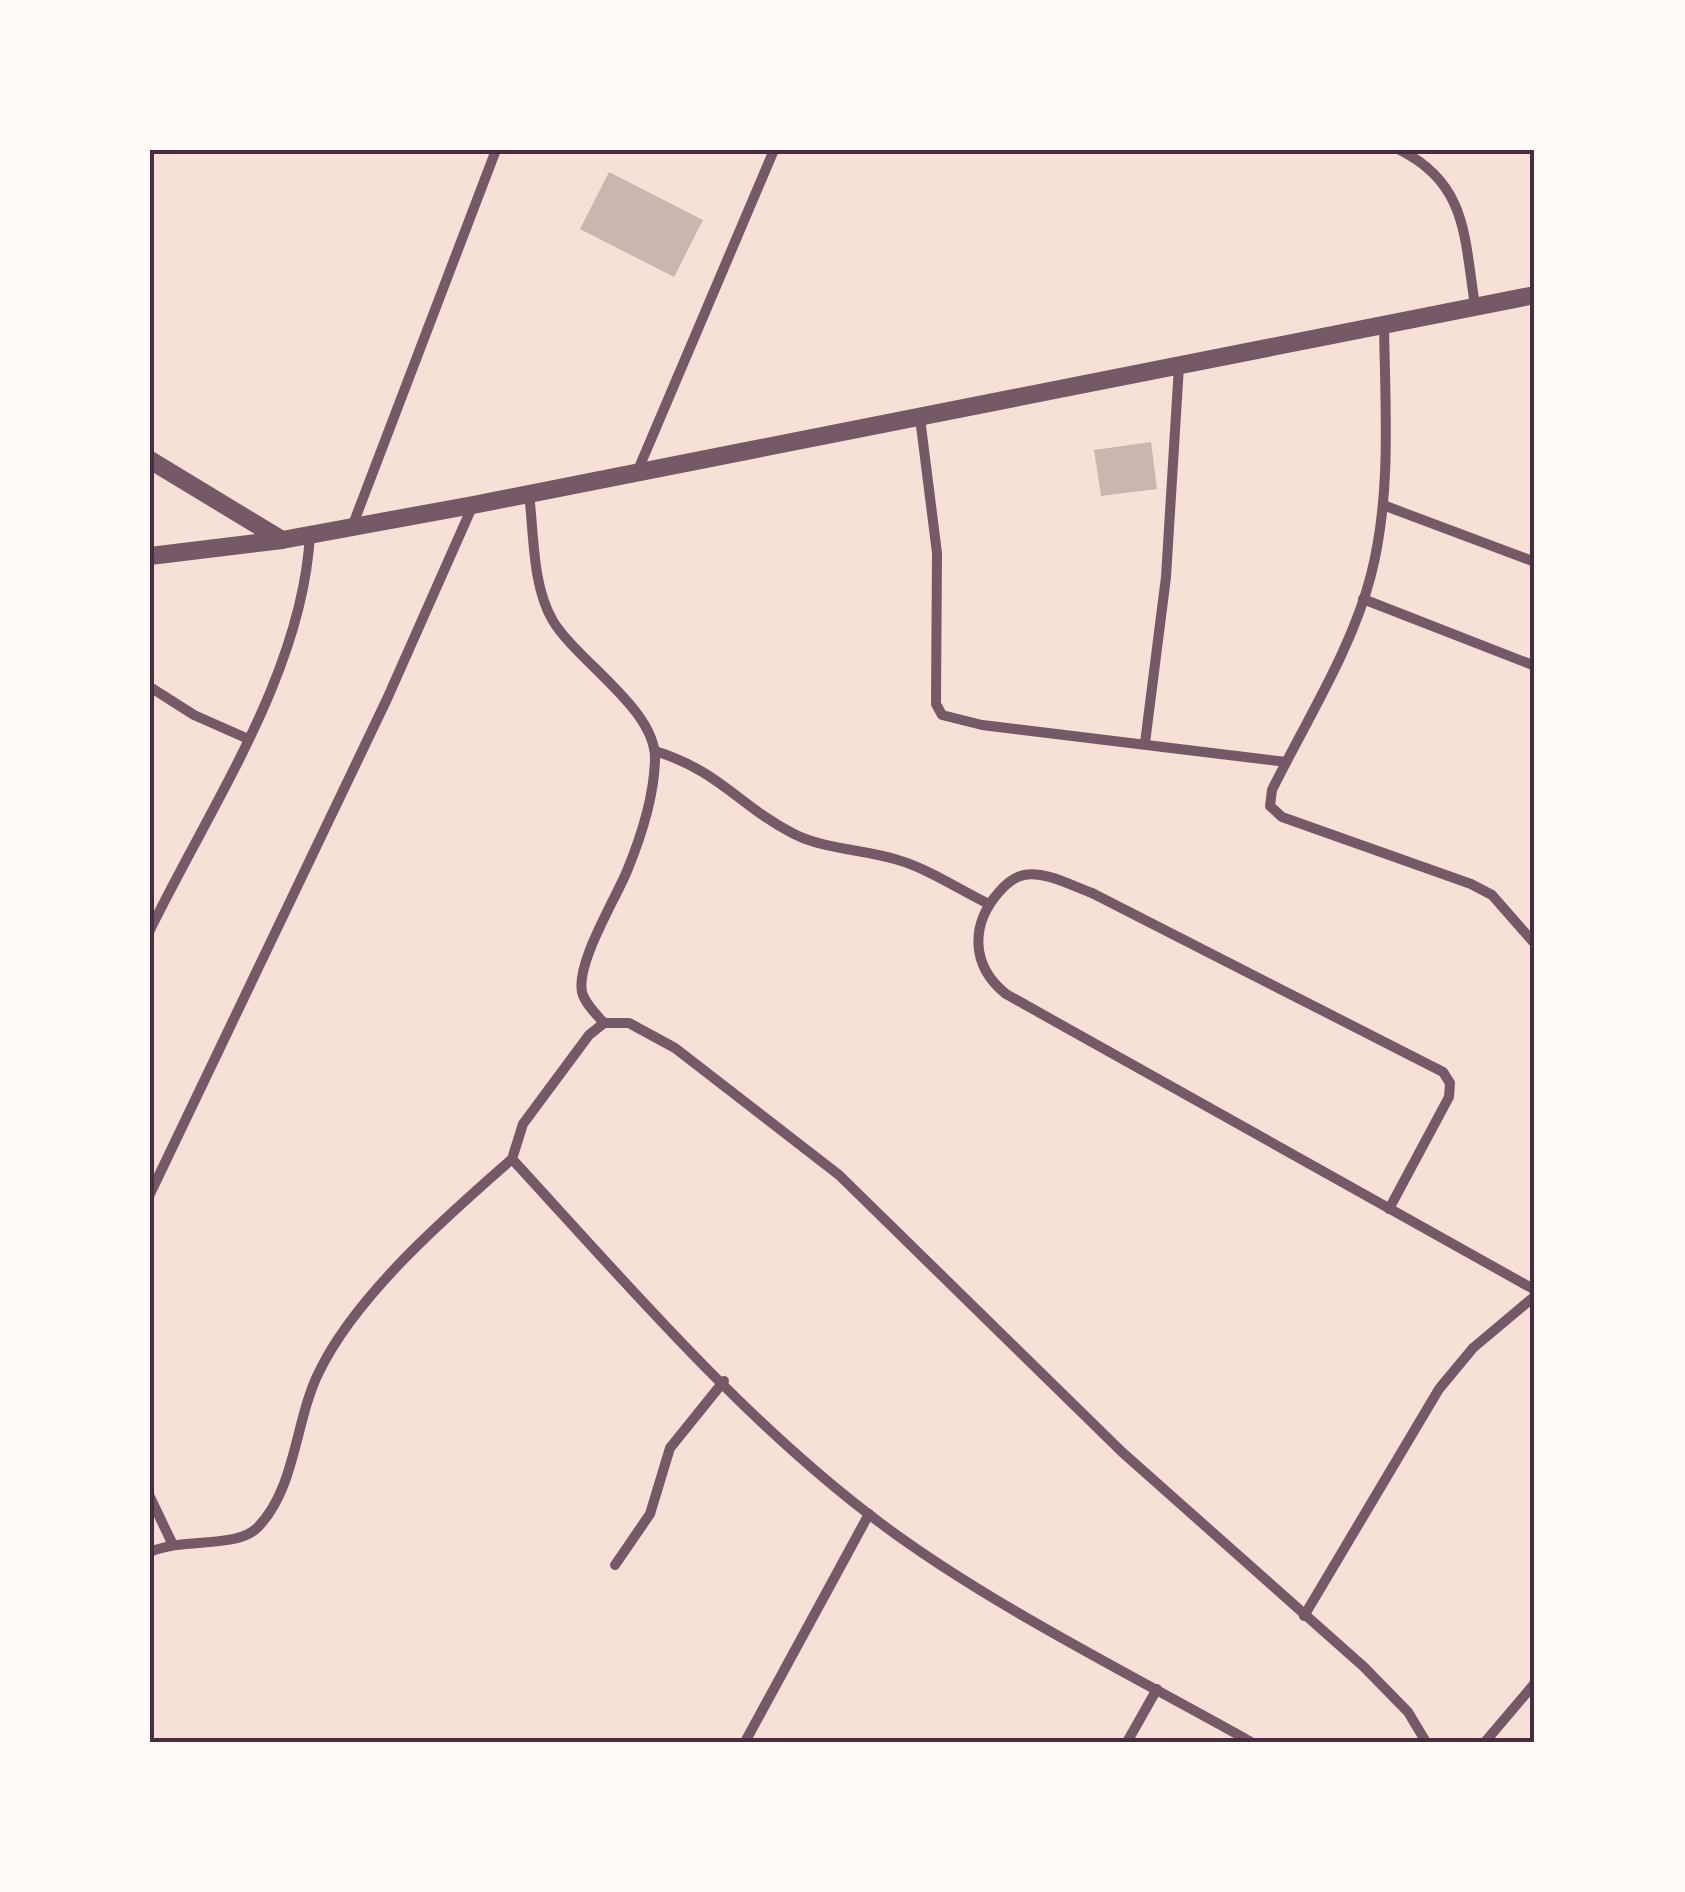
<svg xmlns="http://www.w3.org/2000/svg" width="1685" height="1892" viewBox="0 0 1685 1892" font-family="Raleway,sans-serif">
  <rect width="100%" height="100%" fill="#f7e1d7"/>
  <g fill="#ccb4b1">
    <polygon points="609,172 703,220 674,277 580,229"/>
    <polygon points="1151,442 1157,489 1101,496 1094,450"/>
  </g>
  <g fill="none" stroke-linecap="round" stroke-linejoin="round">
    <g stroke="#755966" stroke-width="10">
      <path d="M1400,150C1468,184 1464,238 1475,305"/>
      <path d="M1384,324C1385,407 1392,493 1371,575C1352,649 1306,721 1272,790L1270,806L1282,817L1471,884L1492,895L1535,944"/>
      <polyline points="920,418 937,553 936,704 942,715 982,725 1286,762"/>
      <polyline points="638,470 774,150"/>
      <path d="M529,494C534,533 532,586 553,621C578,662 657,710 655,760C654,797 641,837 627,871C615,900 576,963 582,992C585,1004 597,1015 604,1023"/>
      <polyline points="1383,505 1535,562"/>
      <polyline points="352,527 496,150"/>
      <polyline points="1363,599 1535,666"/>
      <polyline points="150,687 194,715 246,738"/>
      <polyline points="1145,743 1166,577 1179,366"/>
      <path d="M655,751C720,771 739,806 794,834C826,850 864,849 898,860C929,869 960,890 989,904"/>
      <path d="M150,930C210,807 303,672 310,534"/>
      <polyline points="150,1194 387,699 473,505"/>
      <path d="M1389,1209L1449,1097L1450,1083L1443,1072L1092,893C1072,886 1046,871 1024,875C1014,877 1005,885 999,892C970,925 971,966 1006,994C1182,1093 1358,1192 1535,1290"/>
      <polyline points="150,1497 172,1543"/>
      <path d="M150,1552C184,1537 237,1549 258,1527C296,1488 295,1420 319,1372C356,1295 448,1215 512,1159"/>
      <polyline points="615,1565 650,1514 670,1448 724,1381"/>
      <polyline points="1304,1616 1439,1389 1473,1348 1535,1296"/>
      <polyline points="745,1742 869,1514"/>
      <polyline points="1127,1742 1157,1689"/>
      <path d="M1251,1742C1130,1674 988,1604 879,1522C744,1421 626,1283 512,1159L523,1124L589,1035L604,1023H629L675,1048L839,1175L1122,1452L1364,1667L1408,1712L1426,1742"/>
      <polyline points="1485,1742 1535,1683"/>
    </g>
    <g stroke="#755966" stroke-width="18">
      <polyline points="150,460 282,540"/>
      <polyline points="150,556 282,540 473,505 1535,295"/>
    </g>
  </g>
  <rect width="1685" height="1892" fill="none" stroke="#fffaf5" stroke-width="305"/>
  <rect x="152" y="152" width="1380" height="1588" fill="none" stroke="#4a2c40" stroke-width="4"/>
</svg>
